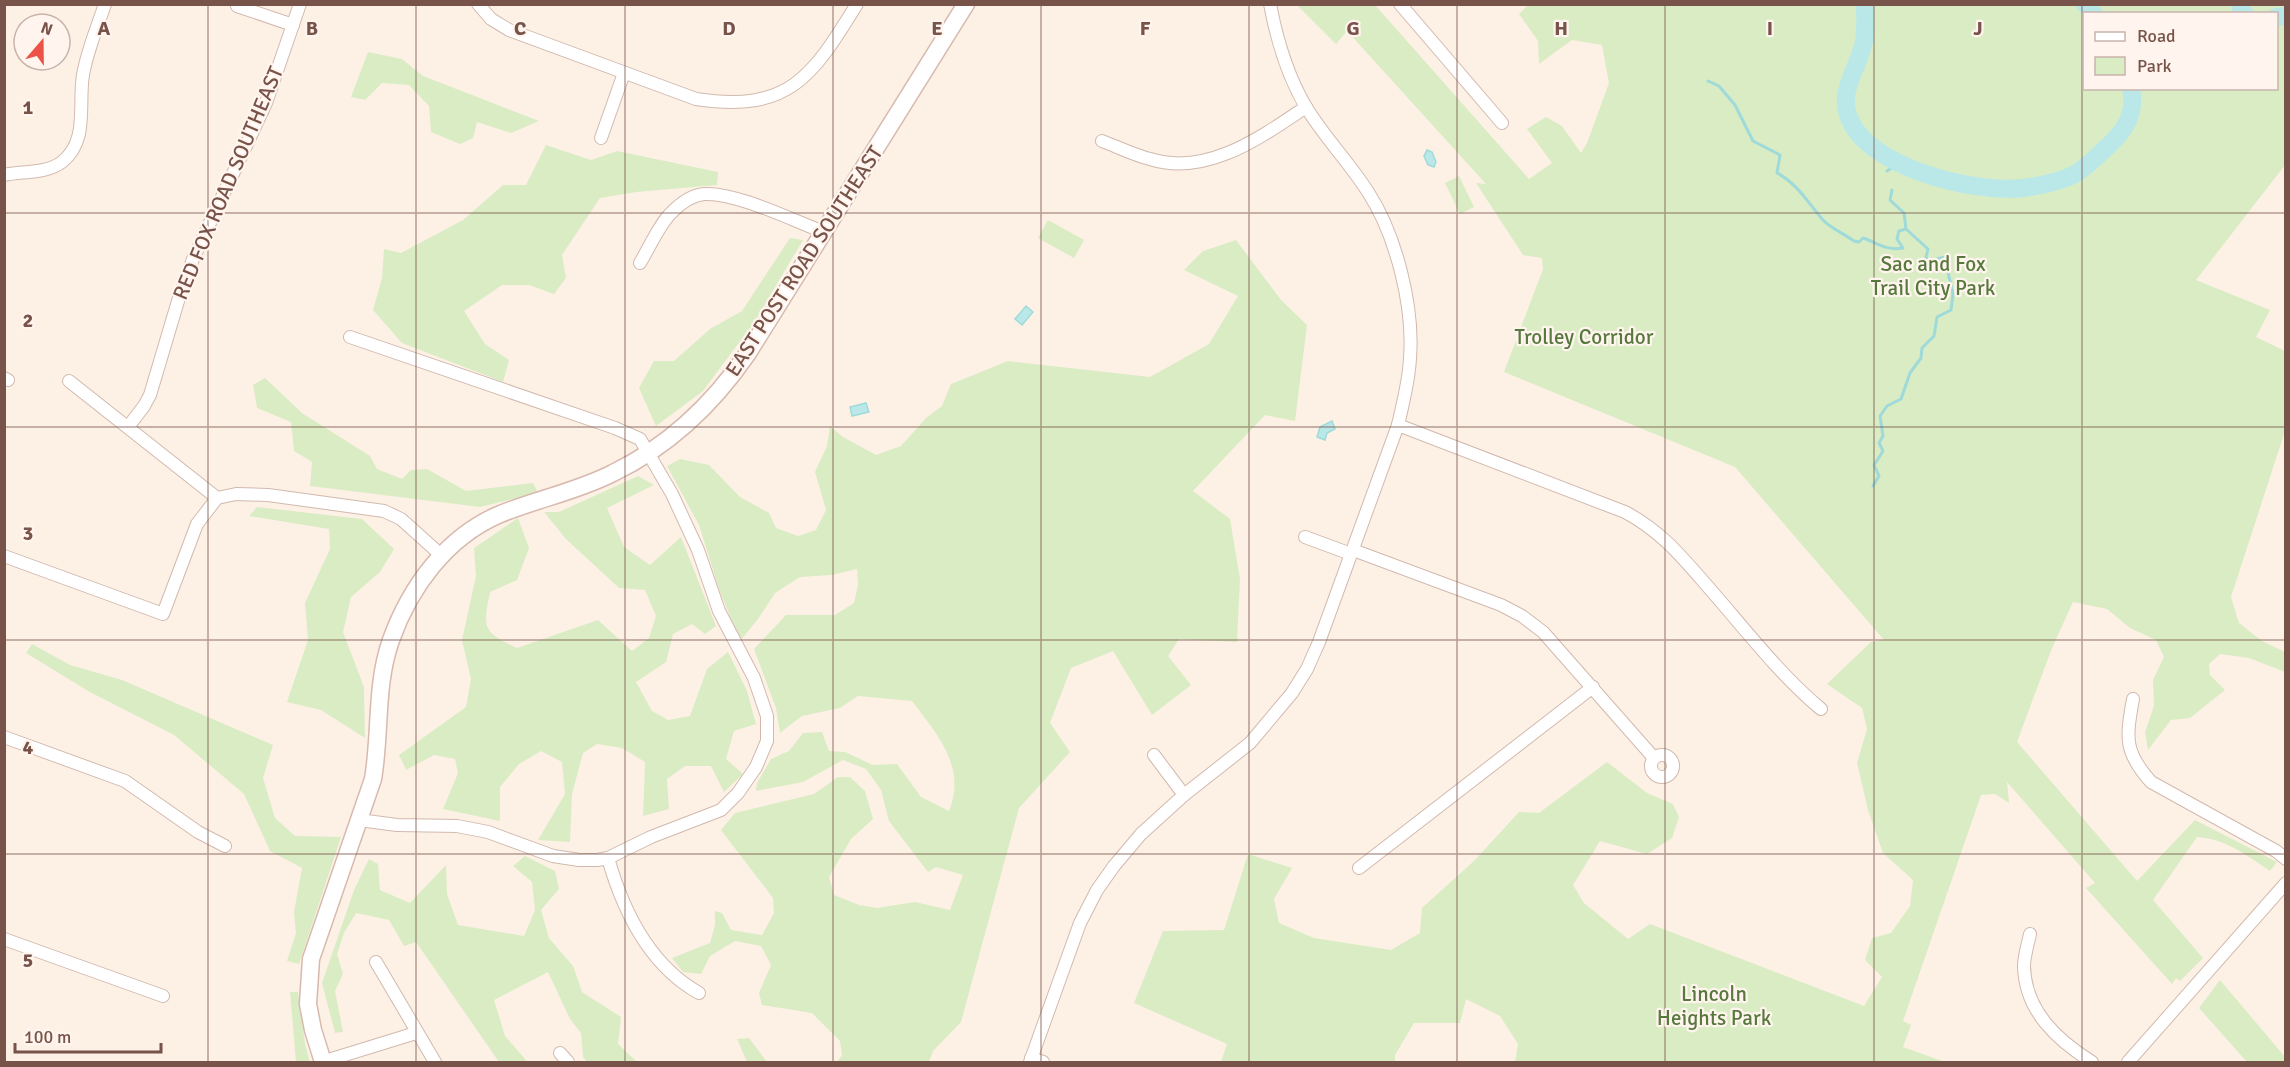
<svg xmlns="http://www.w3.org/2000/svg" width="2290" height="1067" viewBox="0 0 2290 1067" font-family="Signika,sans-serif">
  <rect width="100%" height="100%" fill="#fdf1e6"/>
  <g fill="#daecc4" fill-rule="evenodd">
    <path d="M1297,5H1375L1529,179L1552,163L1527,129L1546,117L1562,126L1581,153L1587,143L1609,83L1602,45L1572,40L1539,64L1538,41L1519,14L1528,5H2285V165L2196,280L2270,310L2256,337L2285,351V431L2231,597L2239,623L2262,641L2285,652V672L2249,658L2220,654L2209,664L2210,675L2225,690L2190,718L2171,720L2148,750L2145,732L2154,706L2153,680L2164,657L2156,640L2130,628L2107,609L2073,602L2052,648L2017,742L2137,881L2195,820L2277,862L2270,871C2248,856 2224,838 2197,837L2153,900L2203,958L2180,981L2176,978L2172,984L2086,888L2095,883L2007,782L2009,803L1995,794L1981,795L1903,1021L1911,1025L1903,1047L1945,1062H1515L1518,1044L1500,1016L1466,999L1460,1023H1414L1395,1055V1062H1221L1227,1044L1134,1003L1163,931L1224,930L1248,854L1292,868L1274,899L1279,923L1314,938L1391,950L1420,933L1422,908L1475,860L1519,812L1539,813L1607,762L1647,793L1673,804L1679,817L1672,838L1647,854L1600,841L1573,885L1584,903L1628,939L1650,924L1864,1006L1882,977L1865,960L1872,938L1891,933L1910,906L1913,880L1883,853L1868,810L1857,763L1867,729L1862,708L1827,684L1871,642L1884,640L1735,467L1504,372L1543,269L1542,258L1523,255L1476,183L1486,184L1347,31L1336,44ZM2084,14H2276V88H2084Z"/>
    <polygon points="368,52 402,59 423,76 539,121 511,133 477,122 473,138 460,144 431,132 429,106 409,85 382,83 365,100 351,97"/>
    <polygon points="546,145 591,160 617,151 718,172 717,185 636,192 600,198 562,255 566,278 554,294 529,285 502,285 464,311 485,344 509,360 503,382 402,343 373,310 382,278 384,249 401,253 463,220 503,185 526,185"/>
    <polygon points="1459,176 1474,207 1460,214 1445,183"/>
    <polygon points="1048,220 1084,240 1074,258 1038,238"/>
    <polygon points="790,238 803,240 755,321 703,391 656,426 639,388 654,361 674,361 710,329 742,311"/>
    <path d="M1236,240L1281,300L1307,325L1295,421L1265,415L1193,491L1230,519L1240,579L1237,642L1179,639L1168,656L1191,685L1152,715L1113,651L1071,668L1050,723L1070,752L1019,808L961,1022L933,1051L929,1062H837L842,1055L840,1041L812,1013L762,1005L759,993L771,965L761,946L735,941L710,956L701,974L683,972L672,958L710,943L715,925V911L722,913L731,930L762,935L774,913L773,898L721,830L735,813L814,794L838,777H850L865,791L873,819L851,839L829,877L834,895L859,905L877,908L915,902L950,910L963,875L936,867L928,872L889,821L881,790L866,769L843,760L803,782L756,791L757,783L771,759L789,751L803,733L822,732L829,751L845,752L873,765L897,764L921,797L949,811C967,767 937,734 912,701L858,696L840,708L802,716L780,733L776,708L754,649L786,615H835L854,603L858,585L857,569L832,575L800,577L775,593L758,619L740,641L719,589L699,525L667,466L680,459L709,465L740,497L769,513L776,528L798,536L816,530L826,510L815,472L827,446L830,426L843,437L876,455L901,446L926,418L942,406L951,384L1008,361L1150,377L1209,344L1238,296L1184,270L1203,251Z"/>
    <polygon points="265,378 302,413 370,456 377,469 402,479 411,470 427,469 466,491 533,483 538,493 480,507 310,486 312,462 294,451 291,422 257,408 253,385"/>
    <path d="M638,476L654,485L607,508L624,547L650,565L681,537L716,626L705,634L692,624L673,634L666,662L636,682L652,711L668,720L690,716L707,669L728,652L747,691L756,724L734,731L726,759L743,774L724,792L711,766H685L667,779L669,809L643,816L645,762L622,748L597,744L583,753L572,794L570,842L538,840L565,794L562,762L541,751L519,764L500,787V821L443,809L458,773L455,759L434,755L406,770L399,755L466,707L471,679L462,640L476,576L474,548L518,518L529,548L517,580L490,592C483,628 482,632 517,648L598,620L632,651L649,638L656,616L645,590L619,588L566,539L544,512H559Z"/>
    <polygon points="257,507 362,519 394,549 380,572 351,597 343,632 364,687 365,738 321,710 287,702 308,640 305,603 330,549 329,529 249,516"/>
    <polygon points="32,644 70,665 122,680 273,745 263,778 275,818 295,836 341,837 299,964 287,961 296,933 294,912 302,868 270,851 244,794 174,735 88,691 26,653"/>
    <polygon points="525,856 555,871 559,889 541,910 549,938 573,966 582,992 621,1017 618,1044 637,1062 587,1062 583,1057 581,1033 570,1019 548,972 494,1000 505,1036 526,1060 524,1062 499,1062 416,942 404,946 389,920 356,913 344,933 337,954 343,974 335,991 343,1032 335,1033 322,983 354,890 369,859 378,864 380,890 410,903 446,865 447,894 458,925 524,936 535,910 532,882 513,866"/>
    <polygon points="2220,980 2285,1057 2285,1062 2247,1062 2199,1008"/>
    <polygon points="290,992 298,992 305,1044 310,1062 296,1062"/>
    <polygon points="749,1038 767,1062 747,1062 737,1039"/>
  </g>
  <g fill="#bae8e8" stroke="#9fdada" stroke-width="1.5">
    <polygon points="1427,150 1432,152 1436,162 1434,167 1428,165 1424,156"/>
    <polygon points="1026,306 1033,312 1022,325 1015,319"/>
    <polygon points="866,403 869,412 852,416 850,407"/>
    <polygon points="1332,421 1335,429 1327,433 1325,440 1317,437 1320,427"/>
  </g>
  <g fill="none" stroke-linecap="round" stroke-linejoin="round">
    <g stroke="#9fdada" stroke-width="3">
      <path d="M1708,81L1719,86L1735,105L1753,141L1780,155L1777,173C1798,184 1808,203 1823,220C1830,228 1845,234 1854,241L1859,242L1863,238C1878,243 1886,251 1903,248L1897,239L1899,231L1906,229"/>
      <polyline points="1887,171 1899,163"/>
      <polyline points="1873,486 1879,476 1874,465 1883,451 1879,443 1883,436 1880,416 1887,406 1901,399 1910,373 1921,358 1922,348 1934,336 1937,317 1951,310 1953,294 1947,268 1948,260 1945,257 1928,261 1926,257 1928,249 1906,229 1904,213 1890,200 1892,190"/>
    </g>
    <g stroke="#bae8e8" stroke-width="18">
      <path d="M1865,4C1865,16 1866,29 1864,41C1860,65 1839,89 1848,115C1864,167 1975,194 2023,188C2038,186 2057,182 2071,176C2084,170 2096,157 2107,147C2125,131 2136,114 2131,88"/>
      <polyline points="2085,4 2094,14"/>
      <polyline points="2240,4 2242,11 2245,14"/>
      <polyline points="2276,17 2286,16"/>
    </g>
    <defs>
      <g id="street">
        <path d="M478,4L491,19L509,30L696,99C789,113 812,77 857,4"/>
        <polyline points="1400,4 1502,123"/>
        <polyline points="237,6 293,25"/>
        <polyline points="601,138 624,73"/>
        <path d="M1102,141C1118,147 1134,155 1150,159C1207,177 1261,137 1306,107"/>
        <path d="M4,175C23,171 46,174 62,162C89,141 78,104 83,75C87,51 97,28 105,4"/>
        <path d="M640,263C649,248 660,223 672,212C681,203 692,195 704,194C736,192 794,221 824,232"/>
        <polyline points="350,337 615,428 640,439 672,494 698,550 719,611 754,678 767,716 767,741 756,767 738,793 721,810 651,837 608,858 597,860 579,860 553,856 488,832 457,826 397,825 359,820"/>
        <polyline points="4,378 8,380"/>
        <polyline points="69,381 217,498"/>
        <path d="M1398,425L1625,512C1661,531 1682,557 1709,588C1745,629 1779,674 1821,709"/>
        <polyline points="128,427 144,406 150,395 178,301 193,259 266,103 300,4"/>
        <polyline points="217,498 236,494 268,495 384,511 401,519 441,555"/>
        <polyline points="1305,537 1351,554"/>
        <polyline points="1353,550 1501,605 1522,616 1543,632 1654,758"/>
        <polyline points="4,556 163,614 197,524 217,498"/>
        <path d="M2133,699C2126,738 2124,752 2151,782L2276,851L2286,859"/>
        <polyline points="4,737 125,781 198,832 225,846"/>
        <polyline points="1154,755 1184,795"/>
        <circle cx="1662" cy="766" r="11"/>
        <path d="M608,858C623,911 649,965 699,993"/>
        <polyline points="1359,868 1593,687"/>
        <path d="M2030,934C2028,944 2024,956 2024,966C2025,1011 2057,1040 2092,1062"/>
        <polyline points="4,939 163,996"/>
        <polyline points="376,962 435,1062"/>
        <polyline points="560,1053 568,1062"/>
        <polyline points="1031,1058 1043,1062"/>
        <polyline points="322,1062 416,1033"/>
        <path d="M1030,1062L1080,923L1097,890L1114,866L1141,834L1184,795L1250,743L1292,693L1307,669L1319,642L1398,425C1403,403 1409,381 1410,358C1414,306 1396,235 1368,192C1349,162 1324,137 1306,107C1287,75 1277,41 1270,4"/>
        <polyline points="2128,1062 2286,883"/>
      </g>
      <path id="secondary" d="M323,1062L313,1030L308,1004L311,959L373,779C381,732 375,685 391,640C410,587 446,538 498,515C536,499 576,492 613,473C669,446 713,404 748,353L966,4"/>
    </defs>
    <use href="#street" stroke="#d2b9ae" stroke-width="14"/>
    <use href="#secondary" stroke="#d8b9ae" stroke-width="19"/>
    <use href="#street" stroke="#fff" stroke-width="12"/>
    <use href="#secondary" stroke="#fff" stroke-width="16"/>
  </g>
  <path fill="none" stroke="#785349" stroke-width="1.5" stroke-opacity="0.55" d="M208,4V1062M416,4V1062M625,4V1062M833,4V1062M1041,4V1062M1249,4V1062M1457,4V1062M1665,4V1062M1874,4V1062M2082,4V1062M4,213H2286M4,427H2286M4,640H2286M4,854H2286"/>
  <g text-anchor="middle" stroke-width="4.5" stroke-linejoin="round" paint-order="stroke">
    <g font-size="21" fill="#785349" stroke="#fff5ee">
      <text transform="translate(228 183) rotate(-67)" y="7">RED FOX ROAD SOUTHEAST</text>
      <text transform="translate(804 261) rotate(-57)" y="7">EAST POST ROAD SOUTHEAST</text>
    </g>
    <g font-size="21" fill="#58793e" stroke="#fff5ee">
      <text x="1933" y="271">Sac and Fox<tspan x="1933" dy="24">Trail City Park</tspan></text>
      <text x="1584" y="344">Trolley Corridor</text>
      <text x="1714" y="1001">Lincoln<tspan x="1714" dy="24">Heights Park</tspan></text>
    </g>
  </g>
  <g font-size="20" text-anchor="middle" font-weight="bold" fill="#785349" stroke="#fff5ee" stroke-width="4.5" stroke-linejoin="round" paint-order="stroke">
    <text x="104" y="35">A</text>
    <text x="312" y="35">B</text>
    <text x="520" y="35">C</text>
    <text x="729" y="35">D</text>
    <text x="937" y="35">E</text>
    <text x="1145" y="35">F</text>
    <text x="1353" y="35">G</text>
    <text x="1561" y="35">H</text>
    <text x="1770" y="35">I</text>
    <text x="1978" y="35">J</text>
    <text x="28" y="114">1</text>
    <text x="28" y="327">2</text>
    <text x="28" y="540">3</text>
    <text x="28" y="754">4</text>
    <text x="28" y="967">5</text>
  </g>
  <rect width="2290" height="1067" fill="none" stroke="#785349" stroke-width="12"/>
  <rect x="2083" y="12" width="195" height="78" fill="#fff5ee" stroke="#c9b4ac" stroke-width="1.5"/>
  <rect x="2095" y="32" width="30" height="9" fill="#ffffff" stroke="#c9b4ac" stroke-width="1.5"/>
  <text x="2137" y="42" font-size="18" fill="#785349">Road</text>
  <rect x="2095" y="57" width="30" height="18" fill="#daecc4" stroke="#c9b4ac" stroke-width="1.5"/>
  <text x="2137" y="72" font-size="18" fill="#785349">Park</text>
  <g transform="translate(42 42) rotate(20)"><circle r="28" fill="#fff5ee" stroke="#c9b4ac" stroke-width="1.5"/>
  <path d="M0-4.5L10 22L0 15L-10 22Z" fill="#ec5247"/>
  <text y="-9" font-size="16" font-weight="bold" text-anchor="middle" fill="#785349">N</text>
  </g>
  <path d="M15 1043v9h146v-9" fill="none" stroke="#785349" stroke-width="3"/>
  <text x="24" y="1043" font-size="18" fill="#785349" stroke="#fff5ee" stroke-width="4.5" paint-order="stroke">100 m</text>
</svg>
